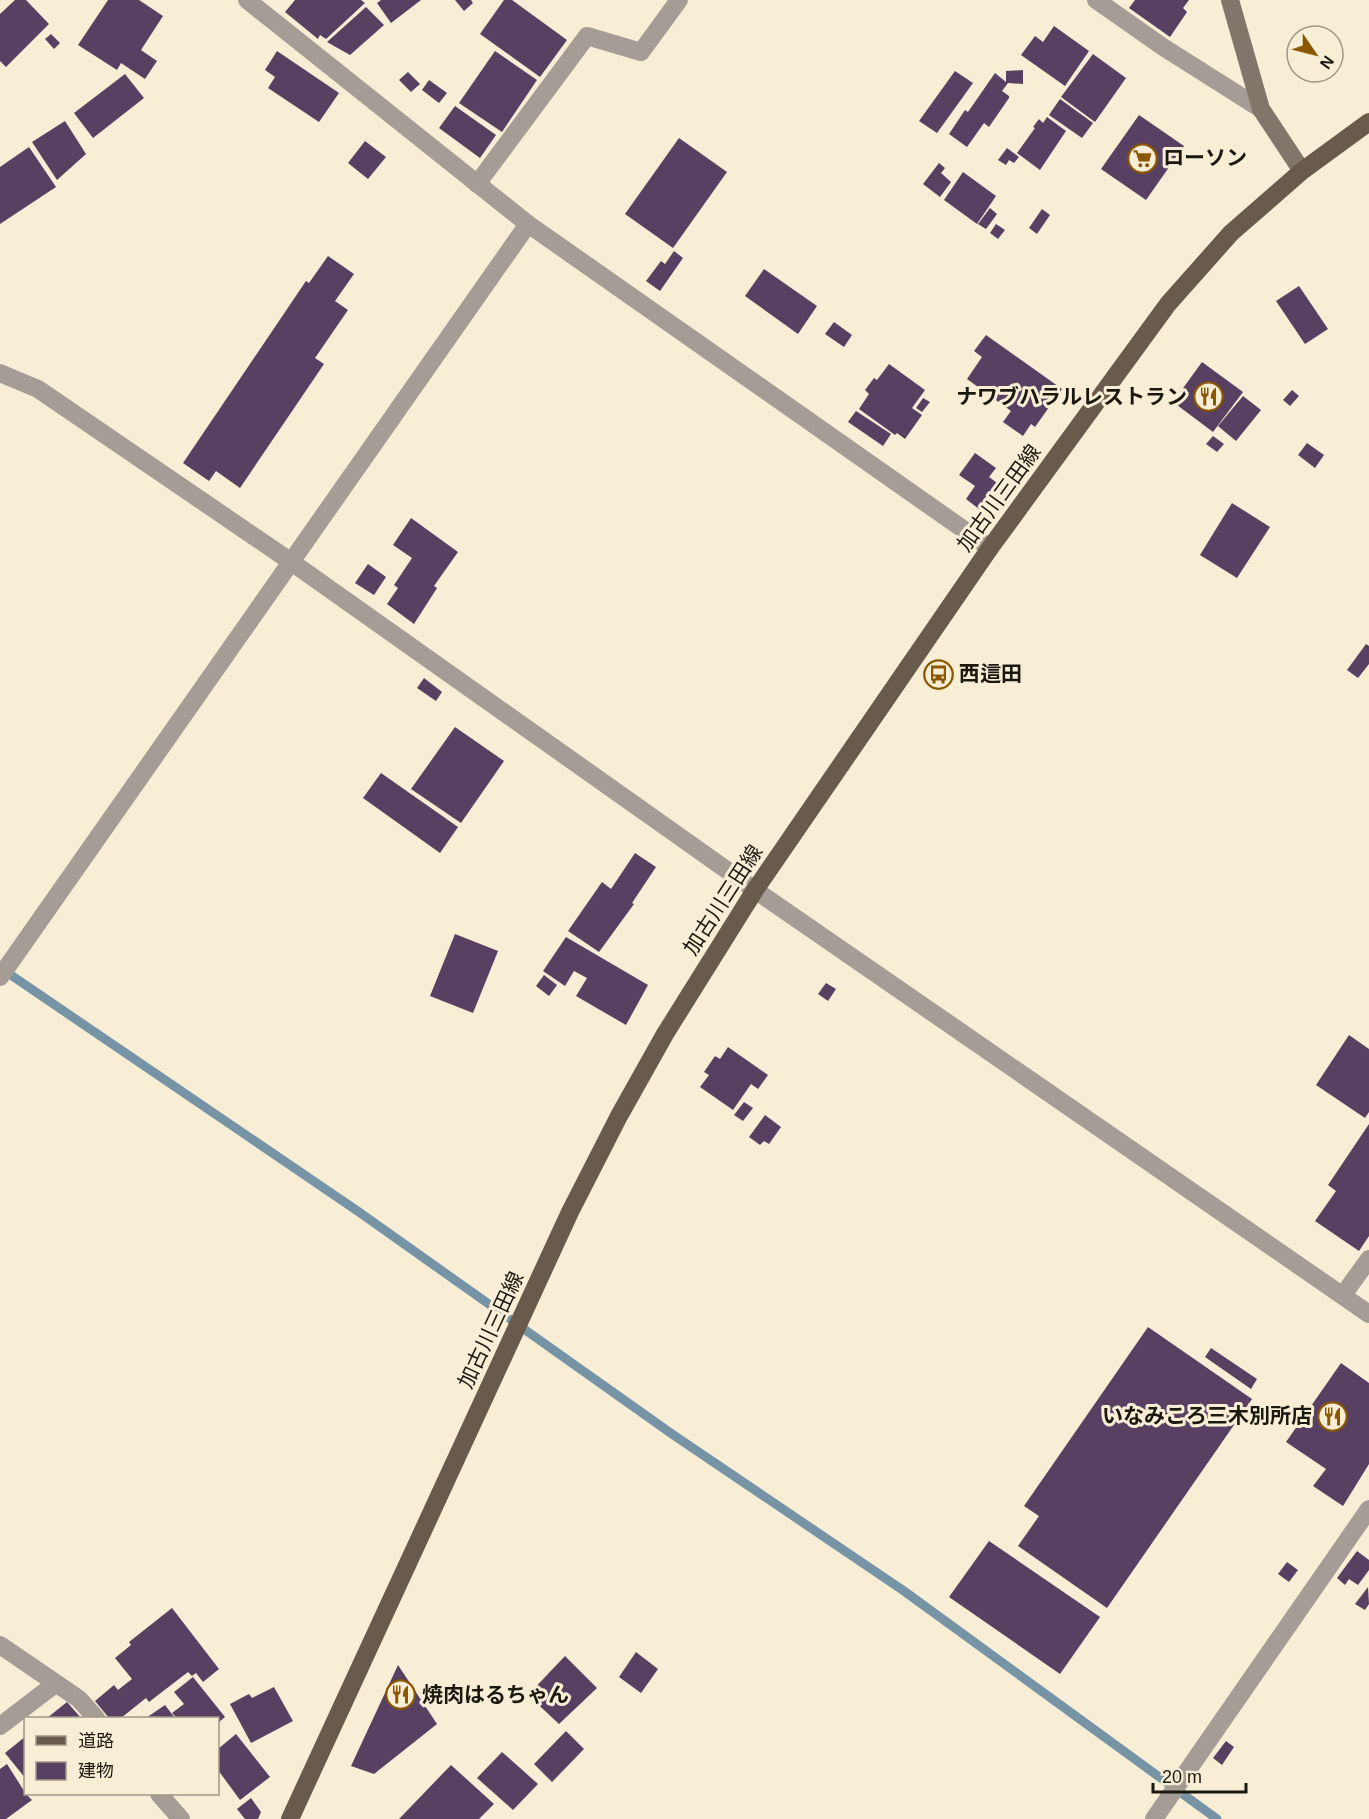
<svg xmlns="http://www.w3.org/2000/svg" width="1369" height="1819" viewBox="0 0 1369 1819" font-family="Arial,'Noto Sans JP',sans-serif">
  <rect width="100%" height="100%" fill="#f8eed6"/>
  <g fill="none" stroke-linecap="round" stroke-linejoin="round">
    <polyline stroke="#7794a7" stroke-width="9" points="2,969 359,1212 672,1434 904,1591 1217,1819"/>
  </g>
  <g fill="#574062">
    <polygon points="15,0 26,0 49,24 6,67 0,61 0,14"/>
    <polygon points="108,0 139,0 163,16 141,50 157,61 145,79 121,63 117,70 78,45"/>
    <polygon points="295,0 361,0 365,3 326,39 320,35 318,39 285,12"/>
    <polygon points="381,0 421,0 391,23 377,3"/>
    <polygon points="455,0 471,0 473,3 464,11"/>
    <polygon points="504,0 512,0 567,40 540,77 480,34"/>
    <polygon points="1135,0 1189,0 1183,8 1187,12 1170,37 1129,8"/>
    <polygon points="366,7 384,25 350,55 327,42"/>
    <polygon points="1054,26 1089,51 1065,86 1021,55 1035,36 1043,42"/>
    <polygon points="51,34 60,43 54,49 45,39"/>
    <polygon points="277,51 339,93 319,122 268,88 275,77 265,70"/>
    <polygon points="495,51 537,80 502,132 459,103"/>
    <polygon points="1093,54 1126,78 1095,122 1061,97"/>
    <polygon points="1023,70 1023,84 1008,83 1002,91 1009,96 1009,98 989,127 984,123 967,147 949,134 965,110 968,112 995,73 1006,82 1006,71"/>
    <polygon points="955,71 973,83 937,133 919,121"/>
    <polygon points="408,72 420,84 411,92 399,80"/>
    <polygon points="125,74 144,98 93,138 74,113"/>
    <polygon points="429,80 447,93 439,103 422,90"/>
    <polygon points="1060,99 1093,123 1082,138 1049,115"/>
    <polygon points="455,106 496,135 480,158 439,128"/>
    <polygon points="1139,115 1184,146 1146,200 1101,169"/>
    <polygon points="1047,117 1066,131 1040,170 1017,153 1035,128 1033,127 1039,119 1043,123"/>
    <polygon points="65,121 86,154 57,180 32,142"/>
    <polygon points="679,138 727,172 673,248 625,214"/>
    <polygon points="365,141 386,157 368,179 348,163"/>
    <polygon points="29,147 56,187 0,224 0,167"/>
    <polygon points="1007,148 1019,157 1014,163 1009,160 1006,165 998,160"/>
    <polygon points="939,163 945,168 941,173 951,182 940,197 923,184"/>
    <polygon points="963,172 996,196 977,224 944,200"/>
    <polygon points="990,208 997,214 986,229 978,224"/>
    <polygon points="1042,209 1050,215 1037,234 1029,228"/>
    <polygon points="996,224 1005,230 998,239 990,233"/>
    <polygon points="674,251 683,258 660,291 646,281 661,261 665,264"/>
    <polygon points="328,256 354,274 335,301 348,310 315,358 324,364 240,488 216,471 209,481 183,463 306,281 309,283"/>
    <polygon points="764,269 817,306 798,334 745,296"/>
    <polygon points="1299,286 1328,329 1305,344 1276,301"/>
    <polygon points="834,322 852,335 844,347 825,334"/>
    <polygon points="986,335 1062,389 1035,427 1031,424 1023,436 1003,422 1011,411 967,379 982,357 974,351"/>
    <polygon points="1202,362 1243,392 1213,432 1173,402"/>
    <polygon points="889,364 925,390 912,408 922,415 905,439 897,433 895,435 859,409 869,394 865,390 874,378 877,380"/>
    <polygon points="1292,390 1299,396 1290,406 1283,400"/>
    <polygon points="1243,396 1261,410 1236,441 1218,426"/>
    <polygon points="923,398 930,402 922,412 916,408"/>
    <polygon points="856,411 891,434 883,446 848,422"/>
    <polygon points="1213,436 1224,444 1217,452 1206,444"/>
    <polygon points="1307,443 1324,455 1315,468 1298,455"/>
    <polygon points="975,453 996,468 989,477 1000,485 985,507 982,504 979,509 966,499 975,486 959,475"/>
    <polygon points="1232,503 1270,527 1237,578 1200,555"/>
    <polygon points="411,518 458,552 434,586 437,588 414,624 387,604 398,588 394,585 412,558 393,545"/>
    <polygon points="368,564 386,577 374,595 355,583"/>
    <polygon points="1366,644 1369,646 1369,664 1358,678 1347,670"/>
    <polygon points="424,678 442,692 436,701 417,688"/>
    <polygon points="455,727 504,761 461,823 411,789"/>
    <polygon points="381,773 458,827 440,853 363,798"/>
    <polygon points="635,853 656,867 632,903 634,904 599,952 568,931 602,882 611,889"/>
    <polygon points="455,934 498,951 473,1013 430,996"/>
    <polygon points="566,937 648,985 626,1025 576,996 587,978 574,971 565,986 543,971"/>
    <polygon points="544,975 557,985 549,996 536,986"/>
    <polygon points="826,983 836,989 828,1001 818,994"/>
    <polygon points="1349,1035 1369,1049 1369,1112 1365,1118 1316,1085"/>
    <polygon points="728,1047 768,1075 758,1089 751,1084 733,1110 700,1087 709,1075 704,1072 715,1056 720,1059"/>
    <polygon points="744,1102 753,1108 743,1121 734,1115"/>
    <polygon points="765,1115 781,1127 769,1144 764,1141 760,1145 749,1137"/>
    <polygon points="1369,1124 1369,1236 1359,1251 1315,1221 1336,1191 1328,1185"/>
    <polygon points="1148,1327 1252,1399 1107,1608 1018,1546 1039,1516 1024,1506"/>
    <polygon points="1211,1348 1257,1379 1251,1389 1205,1357"/>
    <polygon points="1341,1363 1369,1383 1369,1464 1343,1506 1313,1486 1326,1469 1286,1442"/>
    <polygon points="989,1541 1100,1617 1060,1674 949,1597"/>
    <polygon points="1357,1551 1369,1560 1369,1570 1358,1585 1349,1579 1345,1585 1337,1578"/>
    <polygon points="1287,1562 1298,1570 1289,1582 1278,1574"/>
    <polygon points="1368,1587 1369,1604 1365,1610 1355,1604"/>
    <polygon points="172,1608 219,1669 203,1682 196,1673 192,1676 188,1672 149,1702 146,1698 121,1718 109,1718 95,1701 114,1685 118,1690 132,1679 115,1658 131,1645 129,1642"/>
    <polygon points="636,1652 658,1669 641,1693 619,1677"/>
    <polygon points="565,1656 597,1688 559,1724 528,1695"/>
    <polygon points="398,1665 437,1724 374,1774 351,1766"/>
    <polygon points="193,1677 225,1717 218,1723 218,1718 177,1718 172,1713 184,1704 174,1692"/>
    <polygon points="274,1687 293,1721 251,1743 230,1704 249,1694 252,1698"/>
    <polygon points="67,1702 81,1718 47,1718"/>
    <polygon points="165,1705 175,1718 146,1718"/>
    <polygon points="566,1731 584,1749 552,1782 534,1764"/>
    <polygon points="236,1734 270,1777 240,1800 218,1770 218,1749"/>
    <polygon points="26,1736 26,1779 5,1753"/>
    <polygon points="1226,1741 1234,1747 1222,1765 1213,1758"/>
    <polygon points="502,1752 538,1784 513,1810 477,1778"/>
    <polygon points="7,1764 26,1794 32,1800 6,1819 0,1819 0,1769"/>
    <polygon points="451,1765 494,1804 479,1819 399,1819"/>
    <polygon points="251,1798 261,1812 258,1819 245,1819 237,1809"/>
  </g>
  <g fill="none" stroke-linecap="round" stroke-linejoin="round">
    <g stroke="#a59d95" stroke-width="18">
      <polyline points="247,0 528,224 990,548"/>
      <polyline points="1096,0 1163,47 1261,109"/>
      <polyline points="477,184 587,36 641,52 679,0"/>
      <polyline points="0,373 38,389 290,561 755,890 1369,1314"/>
      <polyline points="0,977 528,224"/>
      <polyline points="1343,1295 1369,1259"/>
      <polyline points="0,1645 79,1699 96,1718"/>
      <polyline points="0,1726 55,1684"/>
      <polyline points="159,1794 181,1819"/>
      <polyline points="1154,1819 1369,1509"/>
    </g>
    <polyline stroke="#81766a" stroke-width="18" points="1230,0 1261,109 1302,171"/>
    <polyline stroke="#685b4b" stroke-width="18" points="290,1819 570,1212 619,1116 665,1034 755,890 990,548 1168,304 1231,233 1302,171 1369,122"/>
  </g>
  <defs>
    <symbol id="supermarket-ring" viewBox="-11 -11 22 22"><circle r="9.5" fill="#f8eed6" stroke="#8a5702" stroke-width="1.5"/><path d="M-6-5.5h2.5l.6 2H6L4.5 2H-2.5L-4.4-4H-6ZM-1.5 3.2a1.3 1.3 0 1 0 .1 0ZM3 3.2a1.3 1.3 0 1 0 .1 0Z" fill="#8a5702"/></symbol>
    <symbol id="restaurant-ring" viewBox="-11 -11 22 22"><circle r="9.5" fill="#f8eed6" stroke="#8a5702" stroke-width="1.5"/><path d="M-5-6h1v4h1v-4h1v4h1v-4h1v5L-1.5 .5V6h-2V.5L-5-1ZM5-6V6H3V1.5H1.5Q1.5-4 5-6Z" fill="#8a5702"/></symbol>
    <symbol id="bus-ring" viewBox="-11 -11 22 22"><circle r="9.5" fill="#f8eed6" stroke="#8a5702" stroke-width="1.5"/><path d="M-5-6H5V4H4V6H2V4H-2V6H-4V4H-5ZM-3.5-4V0h7V-4ZM-3.5 1.2v1.5H-2V1.2ZM2 1.2v1.5H3.5V1.2Z" fill="#8a5702"/></symbol>
  </defs>
  <g fill-rule="evenodd">
    <use href="#supermarket-ring" x="1126" y="142" width="33" height="33"/>
    <use href="#restaurant-ring" x="1192" y="380" width="33" height="33"/>
    <use href="#bus-ring" x="922" y="658" width="33" height="33"/>
    <use href="#restaurant-ring" x="1316" y="1400" width="33" height="33"/>
    <use href="#restaurant-ring" x="384" y="1678" width="33" height="33"/>
  </g>
  <g text-anchor="middle" stroke-width="6" stroke-linejoin="round" paint-order="stroke">
    <g font-size="21" font-weight="bold" fill="#1b180f" stroke="#f8eed6" text-anchor="start">
      <text x="1163" y="165">ローソン</text>
      <text x="1187" y="404" text-anchor="end">ナワブハラルレストラン</text>
      <text x="959" y="681">西這田</text>
      <text x="1312" y="1423" text-anchor="end">いなみころ三木別所店</text>
      <text x="422" y="1702">焼肉はるちゃん</text>
    </g>
    <g font-size="21" fill="#1b180f" stroke="#f8eed6">
      <text transform="translate(999 498) rotate(-54)" y="7">加古川三田線</text>
      <text transform="translate(723 900) rotate(-57)" y="7">加古川三田線</text>
      <text transform="translate(491 1330) rotate(-65)" y="7">加古川三田線</text>
    </g>
  </g>
  <rect x="24" y="1717" width="195" height="78" fill="#f8eed6" stroke="#a09886" stroke-width="1.5"/>
  <rect x="36" y="1736" width="30" height="9" fill="#685b4b" stroke="#a09886" stroke-width="1.5"/>
  <text x="78" y="1747" font-size="18" fill="#1b180f">道路</text>
  <rect x="36" y="1762" width="30" height="18" fill="#574062" stroke="#a09886" stroke-width="1.5"/>
  <text x="78" y="1777" font-size="18" fill="#1b180f">建物</text>
  <g transform="translate(1315 54) rotate(125)"><circle r="28" fill="#f8eed6" stroke="#a09886" stroke-width="1.5"/>
  <path d="M0-4.5L10 22L0 15L-10 22Z" fill="#8a5702"/>
  <text y="-9" font-size="16" font-weight="bold" text-anchor="middle" fill="#1b180f">N</text>
  </g>
  <path d="M1153 1783v9h93v-9" fill="none" stroke="#1b180f" stroke-width="3"/>
  <text x="1162" y="1783" font-size="18" fill="#1b180f" stroke="#f8eed6" stroke-width="4.5" paint-order="stroke">20 m</text>
</svg>
